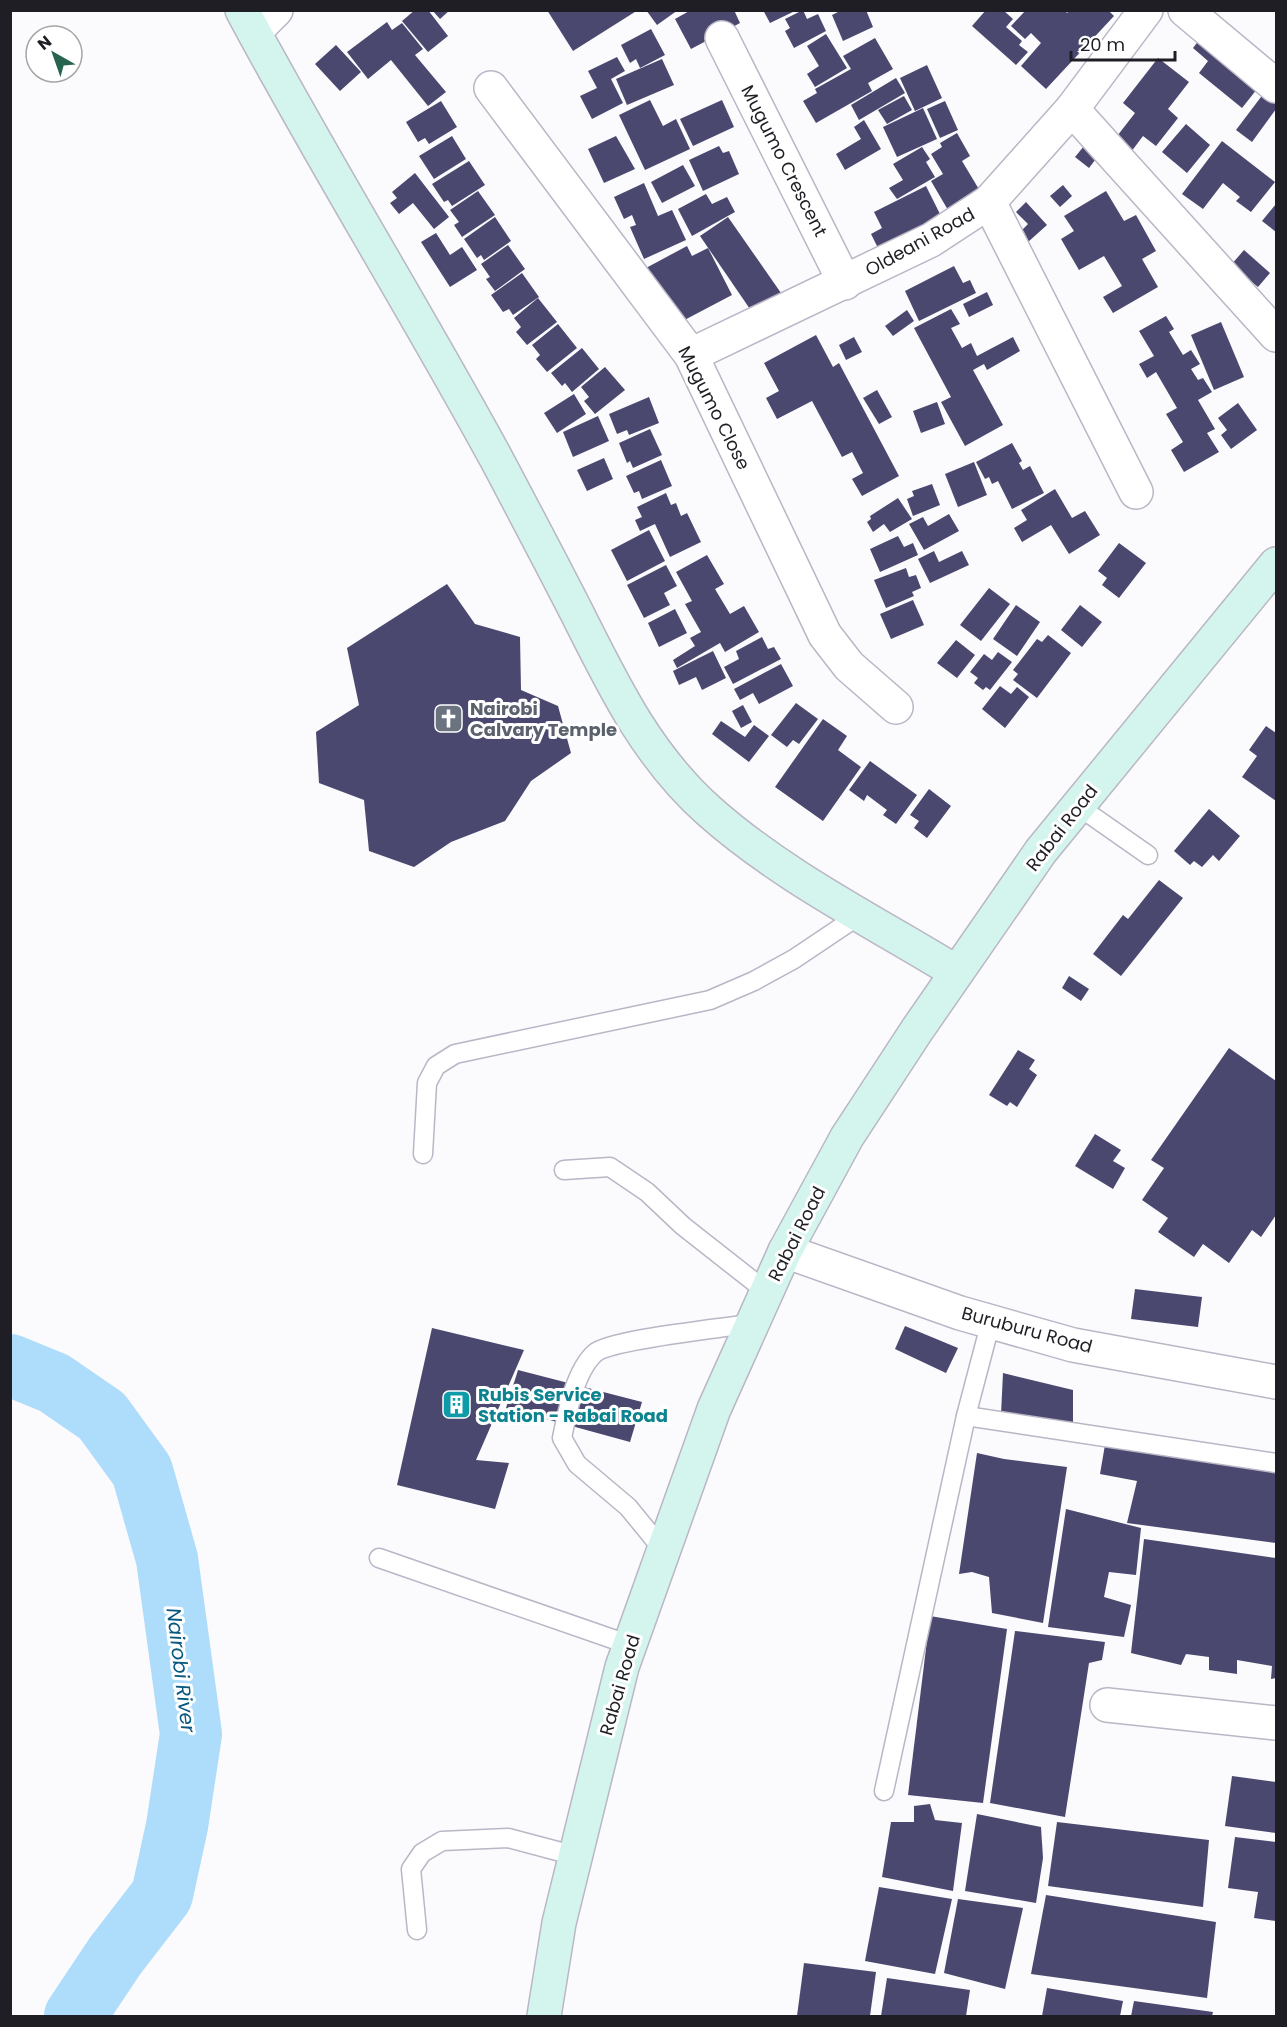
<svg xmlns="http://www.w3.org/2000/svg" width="1287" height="2027" viewBox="0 0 1287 2027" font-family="Poppins,sans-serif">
  <rect width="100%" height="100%" fill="#fbfafd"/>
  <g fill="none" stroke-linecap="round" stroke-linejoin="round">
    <polyline stroke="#aedcfb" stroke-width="62" points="10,1365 54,1383 102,1416 142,1471 167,1559 191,1734 177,1826 162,1895 115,1956 75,2016"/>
  </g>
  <g fill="#4a486f">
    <polygon points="415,10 428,10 448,36 428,52 402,21"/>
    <polygon points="432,10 450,10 440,19"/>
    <polygon points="547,10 638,10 573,51"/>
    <polygon points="646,10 678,10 657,25"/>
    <polygon points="691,10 734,10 740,23 691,49 675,19"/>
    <polygon points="763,10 797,10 770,23"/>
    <polygon points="803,10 807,19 818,14 826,31 794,48 785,31 790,28 785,19"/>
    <polygon points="842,10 866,10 873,27 843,41 832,15"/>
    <polygon points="986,10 1003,10 1013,19 1006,27 1022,41 1019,45 1028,52 1016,65 972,26"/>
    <polygon points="1026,10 1065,10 1067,13 1070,10 1108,10 1114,16 1046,89 1021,66 1041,43 1031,33 1025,39 1011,26"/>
    <polygon points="387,22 392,30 402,23 423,49 415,55 446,92 428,106 391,60 368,79 347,52"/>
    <polygon points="651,29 665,55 640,68 636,59 630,63 621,45"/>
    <polygon points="826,34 847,68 815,87 807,74 819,66 807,46"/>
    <polygon points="1202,36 1261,84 1242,108 1199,73 1208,61 1193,48"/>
    <polygon points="875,38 893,69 868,83 872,91 816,123 803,101 817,93 815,89 851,69 843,56"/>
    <polygon points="336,45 361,72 340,91 315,64"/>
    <polygon points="617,57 625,71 611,79 623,103 592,119 580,96 597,88 588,71"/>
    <polygon points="1158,58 1189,82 1168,109 1178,118 1156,146 1143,136 1131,152 1114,140 1135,113 1123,103"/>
    <polygon points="662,59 674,85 627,105 616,79"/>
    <polygon points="927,65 942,98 915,111 900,78"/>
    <polygon points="896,78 905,93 859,120 851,105"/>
    <polygon points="1264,93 1276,103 1276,109 1252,142 1236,130"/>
    <polygon points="904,96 912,110 887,124 878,110"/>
    <polygon points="650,100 663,126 676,119 690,149 645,170 619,115"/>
    <polygon points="722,100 734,127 693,146 680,119"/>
    <polygon points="441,101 457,127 429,144 425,138 418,142 406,122"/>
    <polygon points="945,101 958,130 940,138 927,109"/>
    <polygon points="923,108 937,139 897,157 883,127"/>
    <polygon points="864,120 881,149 845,170 836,154 861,139 854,127"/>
    <polygon points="1186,124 1210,145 1187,173 1162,152"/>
    <polygon points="957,133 970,156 962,161 980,191 948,210 931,181 943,174 931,154 942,147 940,143"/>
    <polygon points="452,136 466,159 434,179 419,156"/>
    <polygon points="616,136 635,169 604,183 588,149"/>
    <polygon points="1089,140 1102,151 1089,168 1075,157"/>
    <polygon points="1222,141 1275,182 1251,212 1236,201 1240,197 1223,183 1203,209 1182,194"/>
    <polygon points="719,146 723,153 729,151 739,174 703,191 689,160"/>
    <polygon points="922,147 930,159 926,162 935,177 897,199 889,188 903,180 893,164"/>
    <polygon points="469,161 485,185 452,206 448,200 444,202 432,184"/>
    <polygon points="683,165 695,186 662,203 651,182"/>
    <polygon points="415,173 449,217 434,229 413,203 399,214 390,203 397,198 392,192"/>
    <polygon points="644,183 658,216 672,210 686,240 644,259 630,227 636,225 632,215 624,219 614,197"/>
    <polygon points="1063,185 1072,196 1060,207 1050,196"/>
    <polygon points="926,186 945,224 882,256 871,234 882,228 874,212"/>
    <polygon points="478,191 495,215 462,237 454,225 459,222 450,210"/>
    <polygon points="1106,191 1124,221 1136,215 1156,251 1142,259 1158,287 1113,313 1103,297 1122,286 1104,256 1079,270 1061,239 1074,231 1064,216"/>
    <polygon points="706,194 712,204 727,197 735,212 692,236 678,209"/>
    <polygon points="1026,202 1047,225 1028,242 1019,233 1028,224 1016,212"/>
    <polygon points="1276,204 1276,232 1262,221"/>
    <polygon points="495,217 511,241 484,260 481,255 477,258 464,239"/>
    <polygon points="728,217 781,293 752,312 700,236"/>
    <polygon points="436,233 450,255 462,247 477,270 450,287 421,242"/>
    <polygon points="508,245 525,269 495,291 486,279 490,277 481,264"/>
    <polygon points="687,246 692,256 708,248 732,295 675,325 646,268"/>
    <polygon points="1244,250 1270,273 1258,287 1231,265"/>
    <polygon points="954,266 963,283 970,280 976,293 919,321 905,291"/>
    <polygon points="522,273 539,297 513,315 509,309 503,312 491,295"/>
    <polygon points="987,292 993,305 969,317 963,304"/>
    <polygon points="538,298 557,322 527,345 516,332 521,327 514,318"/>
    <polygon points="951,309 960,324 951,328 962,348 971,343 977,356 1013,337 1020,351 987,370 984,364 973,370 1003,425 965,446 941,402 951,397 914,328"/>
    <polygon points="907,310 914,321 893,336 885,326"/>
    <polygon points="1166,316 1174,329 1169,332 1183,355 1191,350 1200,364 1191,369 1198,380 1203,378 1212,392 1198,400 1215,429 1207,433 1219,452 1184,472 1171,450 1183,442 1166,414 1177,408 1156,372 1147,378 1139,364 1154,356 1139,331"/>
    <polygon points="1221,322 1244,377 1214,390 1191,335"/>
    <polygon points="558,324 577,348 547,372 536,359 540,355 532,345"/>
    <polygon points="816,335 833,367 839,363 899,476 862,496 852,479 863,473 852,452 842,457 812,401 777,419 766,398 779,391 764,363"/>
    <polygon points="854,337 862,352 846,360 839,345"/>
    <polygon points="582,348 599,369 572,392 565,383 562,386 551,373"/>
    <polygon points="605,367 625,390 595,414 584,401 589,397 581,387"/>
    <polygon points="877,390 892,417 879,424 863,398"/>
    <polygon points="574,394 586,414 557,433 544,413"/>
    <polygon points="649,397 659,423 629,435 627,430 617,434 609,414"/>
    <polygon points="937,402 945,424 921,433 913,411"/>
    <polygon points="1238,403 1257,430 1231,449 1221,435 1227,430 1218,418"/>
    <polygon points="598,416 609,441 573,457 563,432"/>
    <polygon points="650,429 662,455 633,468 630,461 627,463 619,443"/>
    <polygon points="1012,443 1022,461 1019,463 1023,470 1030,466 1044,493 1012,509 998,481 992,484 989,477 985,479 976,462"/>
    <polygon points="604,458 613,479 587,491 577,470"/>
    <polygon points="661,460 672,486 642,499 639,491 634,493 626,476"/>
    <polygon points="974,462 987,495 958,507 945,474"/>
    <polygon points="932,484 940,505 913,516 907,499 914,496 912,491"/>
    <polygon points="1055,489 1072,518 1085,511 1100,535 1069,554 1051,525 1022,542 1014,528 1027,520 1021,510"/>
    <polygon points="666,493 671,505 676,503 681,516 687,513 701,542 670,557 655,524 640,531 635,520 642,517 637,507"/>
    <polygon points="898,498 912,519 890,532 884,524 873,532 867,522 871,519 870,516"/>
    <polygon points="949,514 959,531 924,550 909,524 923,517 928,526"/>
    <polygon points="649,530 665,561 627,581 611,550"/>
    <polygon points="898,536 904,547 913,543 918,555 880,572 870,549"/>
    <polygon points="1119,543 1146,563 1119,598 1102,585 1107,578 1098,571"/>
    <polygon points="934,551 939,562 962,551 969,565 930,583 918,559"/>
    <polygon points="707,555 724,584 715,589 730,614 744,606 759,632 725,652 720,643 677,668 673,660 695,646 690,638 701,632 685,604 692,601 676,572"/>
    <polygon points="666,565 677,586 664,593 670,605 644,618 627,585"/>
    <polygon points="906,568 909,577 916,575 921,588 912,592 914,596 886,608 874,580"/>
    <polygon points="447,584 475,624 520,637 521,690 558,706 571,753 531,781 505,821 451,842 414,867 369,851 364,800 319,783 316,732 359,705 347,648"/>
    <polygon points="989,588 1010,604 981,641 960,625"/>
    <polygon points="913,600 924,625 891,639 880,614"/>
    <polygon points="1016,605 1040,622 1017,656 993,639"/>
    <polygon points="1080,605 1102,622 1082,647 1061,630"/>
    <polygon points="675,609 687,633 659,647 648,623"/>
    <polygon points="1048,635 1071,653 1037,698 1013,680 1018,674 1013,670 1037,639 1042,642"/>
    <polygon points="762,637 768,649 774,647 781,659 733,684 724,667 739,659 736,651"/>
    <polygon points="956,640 975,655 957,678 937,663"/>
    <polygon points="713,651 726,678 702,690 696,677 679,685 673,671"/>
    <polygon points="998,652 1012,662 990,690 986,687 983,690 974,683 978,678 970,672 984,654 992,660"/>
    <polygon points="781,664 793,686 759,704 753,693 740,700 734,689"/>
    <polygon points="1000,686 1011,694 1017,687 1029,697 1005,728 982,709"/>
    <polygon points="796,703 818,719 799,744 793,740 787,747 771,735"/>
    <polygon points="743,705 752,722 741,728 732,711"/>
    <polygon points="823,719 847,736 838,750 861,767 823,821 775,787"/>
    <polygon points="721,721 745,737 754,725 769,736 749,762 712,734"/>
    <polygon points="1266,726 1276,733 1276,801 1242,777 1257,756 1249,750"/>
    <polygon points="870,761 917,795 896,824 883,815 887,810 867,795 864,801 849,790"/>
    <polygon points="929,789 951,806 927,838 914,828 919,821 910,815"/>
    <polygon points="1209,809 1240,836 1219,861 1213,855 1202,867 1194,861 1190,865 1174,851"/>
    <polygon points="1159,880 1183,898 1121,976 1093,954 1123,915 1128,919"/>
    <polygon points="1069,976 1089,989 1081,1001 1062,988"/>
    <polygon points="1229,1048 1276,1081 1276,1215 1261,1237 1252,1230 1229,1263 1203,1244 1194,1257 1158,1232 1168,1218 1142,1200 1164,1168 1151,1160"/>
    <polygon points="1018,1050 1035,1060 1029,1069 1037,1075 1017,1107 1010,1102 1007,1106 989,1095"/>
    <polygon points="1095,1134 1121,1150 1113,1161 1125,1168 1113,1189 1075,1166"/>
    <polygon points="1135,1289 1202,1297 1198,1327 1131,1319"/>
    <polygon points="905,1326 958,1348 946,1373 895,1349"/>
    <polygon points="432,1328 524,1350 476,1460 509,1463 495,1509 397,1485"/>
    <polygon points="518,1370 642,1402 630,1442 506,1408"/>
    <polygon points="1003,1373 1073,1390 1073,1431 1001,1414"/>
    <polygon points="1106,1439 1276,1468 1276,1543 1127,1523 1137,1481 1100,1474"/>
    <polygon points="977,1453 1004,1459 1067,1467 1043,1623 992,1613 989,1577 972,1572 959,1574"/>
    <polygon points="1066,1509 1141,1528 1136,1575 1109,1572 1104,1597 1131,1605 1124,1637 1048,1627"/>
    <polygon points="1144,1539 1276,1558 1276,1678 1271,1679 1272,1666 1237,1660 1237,1674 1209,1670 1209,1657 1186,1654 1181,1665 1131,1653"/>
    <polygon points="930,1616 1007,1629 983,1803 908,1795"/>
    <polygon points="1015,1631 1105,1642 1102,1660 1089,1663 1065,1817 990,1803"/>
    <polygon points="1232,1776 1276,1782 1276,1833 1225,1826"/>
    <polygon points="930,1804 935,1820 962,1823 953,1891 882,1877 891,1822 914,1822 914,1806"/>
    <polygon points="977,1814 1041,1827 1043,1858 1036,1903 965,1891"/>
    <polygon points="1057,1822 1209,1840 1203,1907 1048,1886"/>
    <polygon points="1235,1837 1276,1842 1276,1921 1254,1918 1258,1892 1228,1888"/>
    <polygon points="879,1887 952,1899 935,1974 865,1961"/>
    <polygon points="1046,1895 1216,1922 1207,1998 1031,1974"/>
    <polygon points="958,1899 1023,1908 1005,1989 944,1973"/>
    <polygon points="804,1963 876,1972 870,2016 797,2016"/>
    <polygon points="887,1978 970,1990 966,2016 881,2016"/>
    <polygon points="1047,1988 1123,2001 1120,2016 1042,2016"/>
    <polygon points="1134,2001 1213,2012 1212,2016 1131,2016"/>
  </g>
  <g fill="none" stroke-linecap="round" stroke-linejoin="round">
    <defs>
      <g id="lane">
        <polyline points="1078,806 1148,855"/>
        <polyline points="423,1154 427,1083 436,1066 455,1054 710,1000 754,981 794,959 861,914"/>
        <polyline points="564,1170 610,1167 647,1192 683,1226 767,1292"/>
        <polyline points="966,1416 1276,1463"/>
        <path d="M664,1551L628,1507L577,1464L562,1438C567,1413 575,1371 595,1353C612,1339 726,1328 754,1323"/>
        <polyline points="379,1558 630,1645"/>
        <polyline points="884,1791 966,1416 991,1321"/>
        <polyline points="417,1930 411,1869 422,1853 442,1841 508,1838 576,1856"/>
      </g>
      <g id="street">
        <polyline points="1185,10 1276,86"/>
        <polyline points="254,32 276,10"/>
        <polyline points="722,38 845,283"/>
        <polyline points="491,88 691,355 825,635 849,666 896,707"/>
        <polyline points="1072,109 1276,335"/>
        <polyline points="989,202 1136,492"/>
        <polyline points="691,355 931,240 989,202 1072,109 1146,10"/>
        <polyline points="785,1251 960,1313 1073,1345 1276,1382"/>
        <polyline points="1107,1705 1276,1723"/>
      </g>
      <g id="secondary">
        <path d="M242,10C323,162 415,309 497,460C524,511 551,562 577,613C613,685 647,756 709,811C782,876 873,921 956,972"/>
        <polyline points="544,2016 559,1923 622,1667 714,1409 785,1251 847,1137 917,1030 1041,851 1276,564"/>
      </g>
    </defs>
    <use href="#lane" stroke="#bab6c6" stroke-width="21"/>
    <use href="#street" stroke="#bab6c6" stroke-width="36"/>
    <use href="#secondary" stroke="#bab6c6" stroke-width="36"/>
    <use href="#lane" stroke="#fff" stroke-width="18"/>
    <use href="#street" stroke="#fff" stroke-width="33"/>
    <use href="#secondary" stroke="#d4f5ee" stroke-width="33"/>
  </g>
  <defs>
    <symbol id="church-square" viewBox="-11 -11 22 22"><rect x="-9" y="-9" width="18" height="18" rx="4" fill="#6b7280" stroke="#fff"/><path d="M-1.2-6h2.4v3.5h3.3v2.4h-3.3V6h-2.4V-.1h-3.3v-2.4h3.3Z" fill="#fff"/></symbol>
    <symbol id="building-square" viewBox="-11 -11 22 22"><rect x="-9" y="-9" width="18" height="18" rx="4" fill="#0f9aa8" stroke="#fff"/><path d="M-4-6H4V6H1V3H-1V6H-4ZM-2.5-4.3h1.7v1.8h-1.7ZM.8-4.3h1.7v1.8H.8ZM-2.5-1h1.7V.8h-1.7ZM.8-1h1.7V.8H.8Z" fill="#fff"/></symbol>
  </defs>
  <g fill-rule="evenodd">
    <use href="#church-square" x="432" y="702" width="33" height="33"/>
    <use href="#building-square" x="440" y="1388" width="33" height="33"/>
  </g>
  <g text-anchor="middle" stroke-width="6" stroke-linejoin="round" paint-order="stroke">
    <g font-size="18" fill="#1f1e24" stroke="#fff">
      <text transform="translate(784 161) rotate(63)" y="6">Mugumo Crescent</text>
      <text transform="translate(920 242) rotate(-29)" y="6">Oldeani Road</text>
      <text transform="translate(714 408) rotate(63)" y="6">Mugumo Close</text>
      <text transform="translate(1062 828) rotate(-52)" y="6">Rabai Road</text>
      <text transform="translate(797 1234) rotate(-63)" y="6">Rabai Road</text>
      <text transform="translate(1027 1330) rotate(15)" y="6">Buruburu Road</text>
      <text transform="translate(620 1685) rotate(-74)" y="6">Rabai Road</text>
    </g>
    <g font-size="18" font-weight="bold" fill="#5b616d" stroke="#fff" text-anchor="start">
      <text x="470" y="715">Nairobi<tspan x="470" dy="21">Calvary Temple</tspan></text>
    </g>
    <g font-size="18" font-weight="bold" fill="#0d838f" stroke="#fff" text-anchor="start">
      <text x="478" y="1401">Rubis Service<tspan x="478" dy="21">Station - Rabai Road</tspan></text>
    </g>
    <g font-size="20" font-style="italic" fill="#085880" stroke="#fff">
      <text transform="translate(181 1670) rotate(83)" y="7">Nairobi River</text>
    </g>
  </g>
  <rect width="1287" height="2027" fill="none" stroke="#1f1e24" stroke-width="24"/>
  <g transform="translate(54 54) rotate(320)"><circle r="28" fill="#ffffff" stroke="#a5a5a7" stroke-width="1.5"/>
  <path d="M0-4.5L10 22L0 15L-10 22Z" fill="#276551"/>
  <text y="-9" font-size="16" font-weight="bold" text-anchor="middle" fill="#1f1e24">N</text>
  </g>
  <path d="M1071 51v9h104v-9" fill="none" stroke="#1f1e24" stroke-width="3"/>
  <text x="1080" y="51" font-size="18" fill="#1f1e24" stroke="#ffffff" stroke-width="4.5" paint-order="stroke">20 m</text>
</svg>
